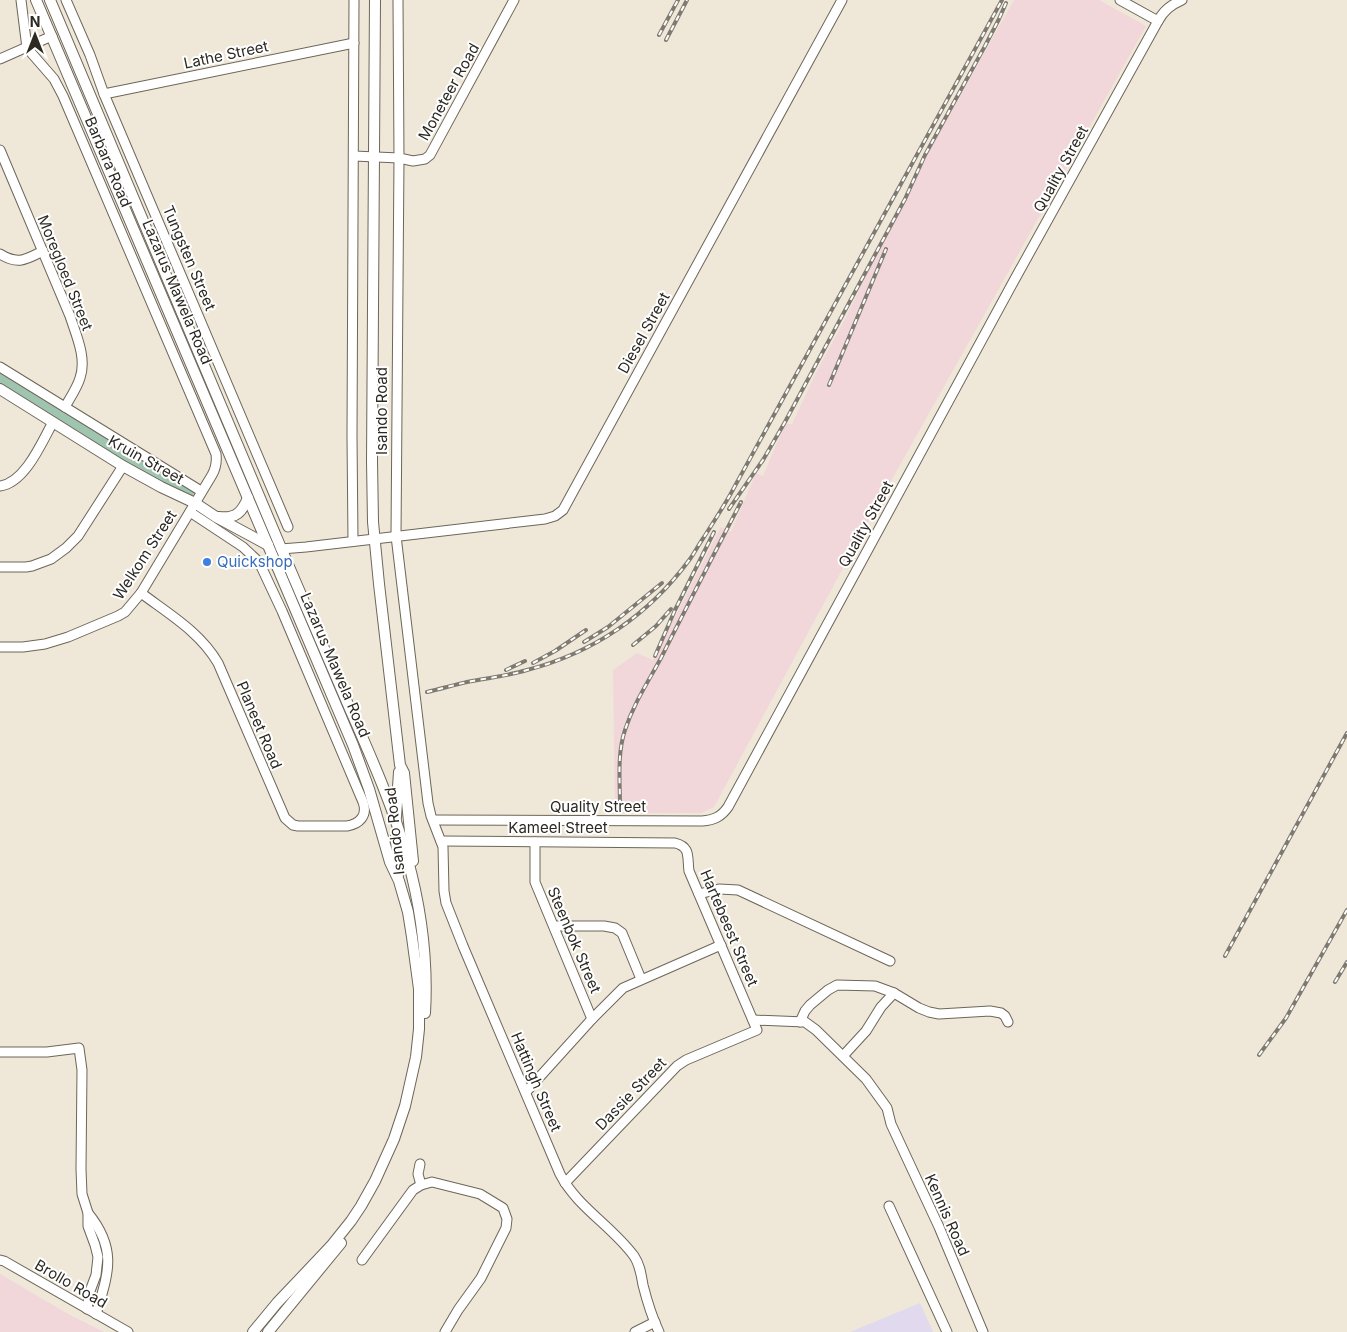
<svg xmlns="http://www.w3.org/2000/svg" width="1347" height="1332" viewBox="0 0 1347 1332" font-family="Inter,sans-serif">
  <rect width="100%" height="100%" fill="#efe7d8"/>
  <g fill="#f1d6da">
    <polygon points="1014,0 1099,0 1146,26 863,531 714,807 701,813 615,813 613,670 637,653 653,660 721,527 731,532 756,473 763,476 785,424 792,424 816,373 846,317 915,176"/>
    <polygon points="0,1274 70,1315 104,1332 0,1332"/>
  </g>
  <polygon fill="#e1daef" points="920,1303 933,1332 850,1332"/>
  <polygon fill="#9fc4b0" points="0,372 187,487 194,492 194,494 191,497 166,486 0,384"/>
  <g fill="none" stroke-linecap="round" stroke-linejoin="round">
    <defs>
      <g id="minor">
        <polyline points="66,0 90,55 104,94 288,527"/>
        <path d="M398,0L399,158L396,536L428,803L431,816L443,847L444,891L446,903L463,946L560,1174C577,1207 612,1226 634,1256C640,1265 641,1274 643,1285C647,1301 652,1317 659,1332"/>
        <polyline points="1120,0 1158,21"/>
        <polyline points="0,59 52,36"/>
        <polyline points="104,94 354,43"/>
        <path d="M0,150L70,316C76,335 87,358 80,378C77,388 70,398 65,407"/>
        <polyline points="354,156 399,158 413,161 425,159 430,155 514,0"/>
        <path d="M0,254C18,265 25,260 43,251"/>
        <polyline points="0,367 201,491"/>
        <path d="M0,486C25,483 42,442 53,422"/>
        <polyline points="353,541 352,436 354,0"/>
        <polyline points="281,549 306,547 545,519 555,516 563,510 842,0"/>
        <polyline points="0,567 26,567 32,566 51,559 66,548 78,536 123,466"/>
        <path d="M141,593C169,614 200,632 218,663L285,818L293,825L298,826H347C359,824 368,816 363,802L282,611L259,562L243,547L190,512"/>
        <path d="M0,647H23L45,644L68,637L118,616L125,612L141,593L212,475C216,468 217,462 216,454L63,96L54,79L27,48L21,0"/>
        <path d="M433,820L702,821C714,820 721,817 728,807L1016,277L1158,21C1164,10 1171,5 1182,0"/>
        <path d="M441,841L675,843C691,847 687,857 689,871L757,1030L686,1060L677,1066L565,1183"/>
        <polyline points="535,842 535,882 592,1019"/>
        <polyline points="699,894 719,889 738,890 890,961"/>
        <polyline points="554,926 604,926 615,928 622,933 641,979"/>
        <polyline points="753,1020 805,1022 816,1030 866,1079 887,1108 891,1124 939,1227 983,1332"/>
        <polyline points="800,1022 805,1011 810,1005 828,990 837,985 875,986 894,993 919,1008 929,1012 939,1014 990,1011 1001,1013 1005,1016 1008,1022"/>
        <polyline points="0,1052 47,1052 79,1048 82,1070 81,1169 82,1194 88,1213 88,1226 95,1245 98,1257 96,1275 90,1291 87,1309"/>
        <polyline points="843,1056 866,1031 881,1007 894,993"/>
        <polyline points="526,1092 592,1019 623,988 721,945"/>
        <polyline points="420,1164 418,1174 421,1185"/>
        <polyline points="889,1206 947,1332"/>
        <path d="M88,1213C118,1250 108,1274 96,1314"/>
        <polyline points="0,1260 4,1261 128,1332"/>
        <polyline points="362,1260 413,1190 421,1185 432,1182 480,1194 503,1208 507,1219 506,1228 481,1278 458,1310 445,1332"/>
        <polyline points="635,1332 655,1322"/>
      </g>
      <g id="major">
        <polyline points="36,0 353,745 369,789 390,862 399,881 408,912 412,937 419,989 419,1029 416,1057 405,1106 394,1139 375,1181 361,1206 351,1221 331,1246 277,1303 253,1332"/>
        <path d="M50,0C127,183 204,366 281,548C304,602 327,655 350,709C371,757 393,806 407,857C421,907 428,961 425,1013"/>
        <polyline points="375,0 372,461 373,522 379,584 400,765 404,773 413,861"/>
        <polyline points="0,389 123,466 161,487 195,503 216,517 268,545"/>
        <path d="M219,517C236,519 242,512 248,498"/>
        <polyline points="396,817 399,772"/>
        <polyline points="396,837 398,875"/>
        <polyline points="268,1332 341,1243"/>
      </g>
    </defs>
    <use href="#minor" stroke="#6d6659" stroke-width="11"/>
    <use href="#major" stroke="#6d6659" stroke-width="12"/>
    <use href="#minor" stroke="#fff" stroke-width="9"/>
    <use href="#major" stroke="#fff" stroke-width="10"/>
    <defs>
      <g id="rail">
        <polyline points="659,35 678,0"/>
        <polyline points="666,40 687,0"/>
        <polyline points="829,385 886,249"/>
        <polyline points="729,509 763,460 785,422 905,199 925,155 985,46 999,19 1006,3"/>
        <polyline points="584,642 608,627 662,583"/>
        <polyline points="633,645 656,626 671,609"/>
        <polyline points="655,656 675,610 714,532"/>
        <polyline points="533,663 555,651 586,630"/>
        <polyline points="506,670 525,661"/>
        <path d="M427,692C440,689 454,685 467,682C487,678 507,676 527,670C593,653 649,615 690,559C695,552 699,544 704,537C713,523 722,509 730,495L1002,0"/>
        <path d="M620,805C620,781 617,754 625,730C634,703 648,682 661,658C687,606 714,554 741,502"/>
        <polyline points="1225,956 1347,733"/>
        <polyline points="1335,982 1347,962"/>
        <polyline points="1259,1055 1286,1018 1347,910"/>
      </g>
    </defs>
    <use href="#rail" stroke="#7f7a70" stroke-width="4"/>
    <use href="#rail" stroke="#fff" stroke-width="2" stroke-dasharray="5.5" stroke-linecap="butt"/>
  </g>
  <circle fill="#3f7fe0" stroke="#fff" stroke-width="2" cx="207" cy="562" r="5"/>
  <g text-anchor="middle" stroke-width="4" stroke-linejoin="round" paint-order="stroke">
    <g font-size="15" fill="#2c2923" stroke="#fff">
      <text transform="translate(226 55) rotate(-12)" y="5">Lathe Street</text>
      <text transform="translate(449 92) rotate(-61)" y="5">Moneteer Road</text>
      <text transform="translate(108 162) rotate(67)" y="5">Barbara Road</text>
      <text transform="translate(1061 169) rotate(-61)" y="5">Quality Street</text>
      <text transform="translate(189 258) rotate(67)" y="5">Tungsten Street</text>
      <text transform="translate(65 273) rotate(68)" y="5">Moregloed Street</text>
      <text transform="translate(177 292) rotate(67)" y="5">Lazarus Mawela Road</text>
      <text transform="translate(644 333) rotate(-61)" y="5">Diesel Street</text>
      <text transform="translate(382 411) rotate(-90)" y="5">Isando Road</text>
      <text transform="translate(146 460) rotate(29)" y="5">Kruin Street</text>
      <text transform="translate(866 524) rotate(-61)" y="5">Quality Street</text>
      <text transform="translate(145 555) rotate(-57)" y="5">Welkom Street</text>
      <text transform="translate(335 665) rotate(67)" y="5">Lazarus Mawela Road</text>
      <text transform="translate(259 725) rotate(67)" y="5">Planeet Road</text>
      <text x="598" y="812">Quality Street</text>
      <text x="558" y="833">Kameel Street</text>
      <text transform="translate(395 831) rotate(-96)" y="5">Isando Road</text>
      <text transform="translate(729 928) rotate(67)" y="5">Hartebeest Street</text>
      <text transform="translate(574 940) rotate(67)" y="5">Steenbok Street</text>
      <text transform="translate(536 1082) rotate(67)" y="5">Hattingh Street</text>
      <text transform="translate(631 1094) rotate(-46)" y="5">Dassie Street</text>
      <text transform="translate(947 1215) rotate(66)" y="5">Kennis Road</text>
      <text transform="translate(71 1284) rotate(30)" y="5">Brollo Road</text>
    </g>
    <g font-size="15" fill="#366cbe" stroke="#fff" text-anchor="start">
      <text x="217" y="567">Quickshop</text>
    </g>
  </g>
  <g transform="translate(35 35)" stroke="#ffffff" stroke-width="4" paint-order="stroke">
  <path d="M0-4L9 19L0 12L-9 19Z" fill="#2c2923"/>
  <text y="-8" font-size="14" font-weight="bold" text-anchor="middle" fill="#2c2923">N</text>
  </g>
</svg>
